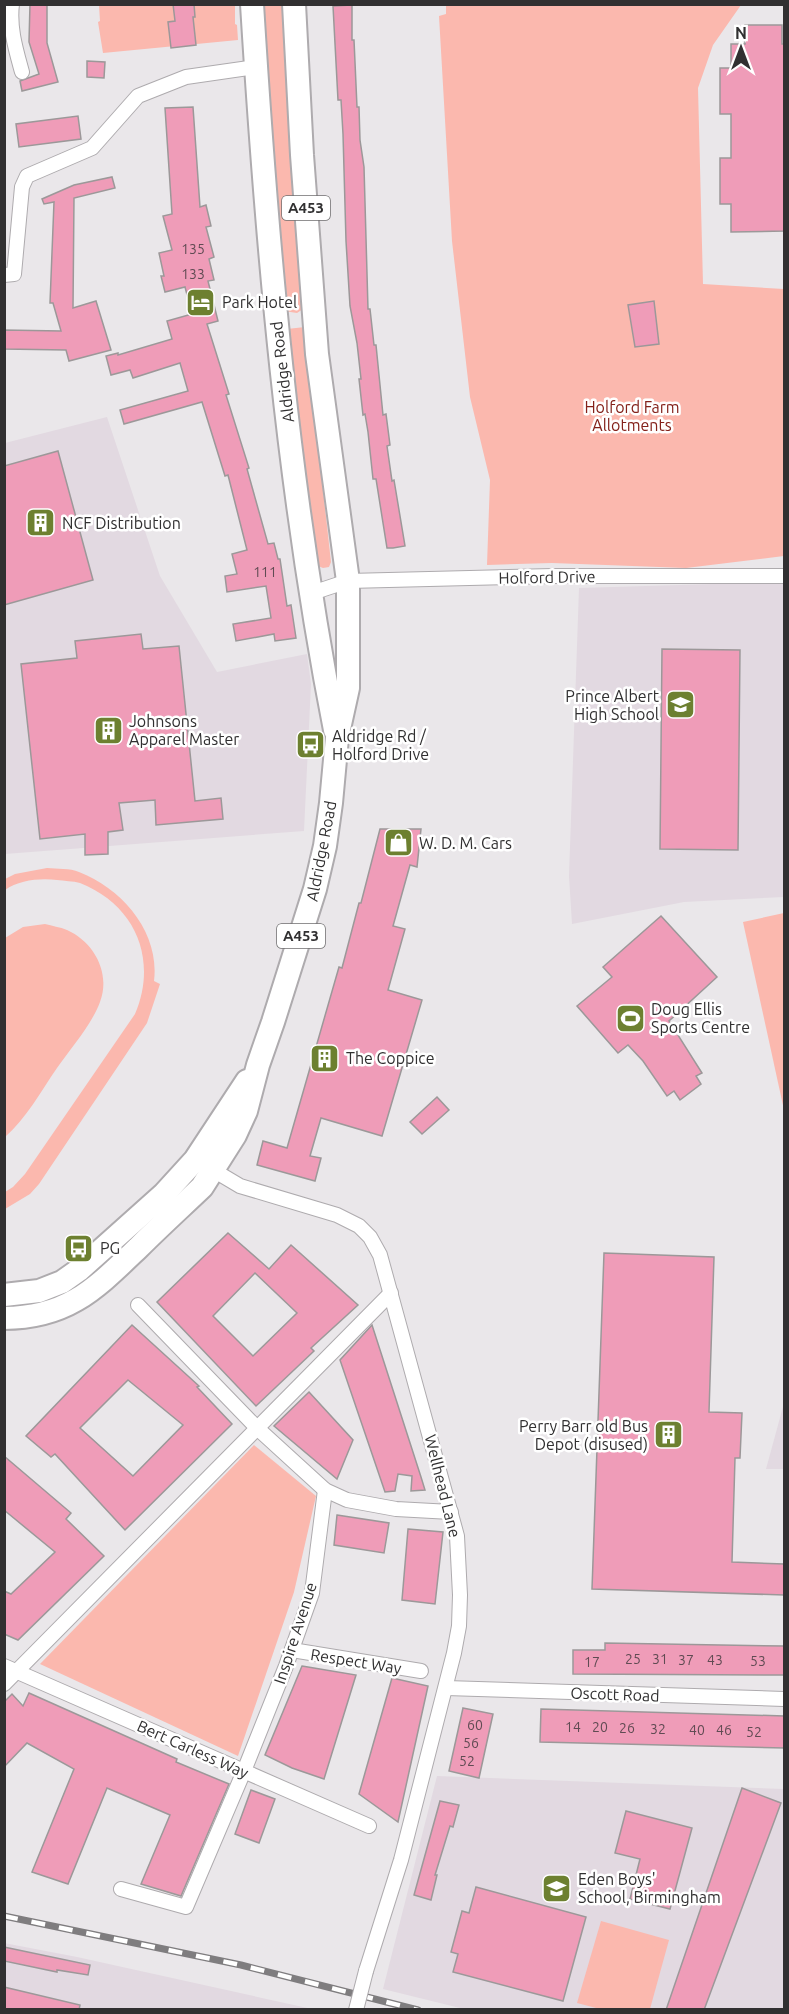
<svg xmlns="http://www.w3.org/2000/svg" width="789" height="2014" viewBox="0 0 789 2014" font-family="Ubuntu,sans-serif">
  <rect width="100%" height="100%" fill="#eae7ea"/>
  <g fill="#e2d9e1">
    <polygon points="107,417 160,576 217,672 307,654 311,684 304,831 5,854 5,443"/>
    <polygon points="784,582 784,897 684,902 572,924 569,876 579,588"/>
    <polygon points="784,1403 784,1469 766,1469"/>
    <polygon points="437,1776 784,1789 784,2009 464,2009 383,1989"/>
    <polygon points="4,1943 77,1957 312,2009 5,2009"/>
  </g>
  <g fill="#fbb8ae">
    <polygon points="446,4 741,5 713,45 698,88 703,284 784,289 784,556 686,568 552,563 487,565 490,480 470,397 452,241 439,16 446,14"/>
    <polygon points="99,5 235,5 235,24 237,25 238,40 103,53 98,22 100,21"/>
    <polygon points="258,5 283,5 303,309 297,313 284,311"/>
    <polygon points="305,327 331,562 329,567 323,568 318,566 314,543 287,329"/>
    <path d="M47,868C57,869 70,868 79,872C123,889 160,933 154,981L160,984L147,1023L39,1184L30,1194L5,1209V1192L13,1187L25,1174L135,1014C158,960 136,905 80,883C73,881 64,881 57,880C40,878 19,880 5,890V879L15,874Z"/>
    <polygon points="784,913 784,1110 743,922"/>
    <path d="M45,924C52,926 60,927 67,930C94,942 111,973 100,1002C92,1024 71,1048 57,1068C41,1091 26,1119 5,1137V938L23,927Z"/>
    <polygon points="254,1445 316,1496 294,1592 238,1756 40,1664"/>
    <polygon points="601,1921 669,1940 650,2009 600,2009 577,2003"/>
  </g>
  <g fill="#ef9cb8" stroke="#9c9899" stroke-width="1.5" fill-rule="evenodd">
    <polygon points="30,4 47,4 47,43 58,82 22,91 20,81 39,74 29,42"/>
    <polygon points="173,4 194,4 195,17 193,17 196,45 171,48 168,22 175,21"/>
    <polygon points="352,5 352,40 354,40 357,107 359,107 360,140 364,167 368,309 370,309 374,345 376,345 383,415 386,414 390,445 387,446 392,481 394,480 405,546 393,548 387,548 376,479 373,479 368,432 365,414 363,415 359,379 361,379 357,343 350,306 346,241 343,134 341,100 338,100 333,6"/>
    <polygon points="745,25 782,25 782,44 784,44 784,231 731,232 731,204 720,204 720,158 731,158 731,114 720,114 720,68 731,68 731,44 745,44"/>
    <polygon points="87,61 105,62 104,78 87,77"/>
    <polygon points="193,107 200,207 206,205 211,226 206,227 214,257 209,259 214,280 208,281 218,321 207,324 229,394 226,395 249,468 247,469 268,544 274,543 278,559 280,559 287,606 291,605 296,638 275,641 274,634 236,641 233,624 271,618 266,586 227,592 225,576 237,574 232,554 247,550 228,475 225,476 202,402 124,424 120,410 188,391 180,363 133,378 130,370 111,375 106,356 118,353 118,355 172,339 167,321 192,314 185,287 165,292 161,276 164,276 159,253 172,250 163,216 172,214 165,108"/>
    <polygon points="78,116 81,139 19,147 16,124"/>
    <polygon points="112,177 115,188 74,198 73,308 96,301 111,350 69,361 66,350 4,349 4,330 61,331 53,303 50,303 54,202 44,204 42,199 74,185"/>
    <polygon points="654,301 659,344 635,347 628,305"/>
    <polygon points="58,451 93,580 4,605 4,466"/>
    <polygon points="141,634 143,649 179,646 195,801 221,798 223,819 156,825 155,800 119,803 123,830 108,832 108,854 85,855 85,834 40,839 21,664 77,658 75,641"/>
    <polygon points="662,649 740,650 738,850 660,849"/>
    <polygon points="380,829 421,829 417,867 410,865 393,926 405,929 388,990 422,1000 382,1136 321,1118 310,1156 321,1158 315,1181 257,1165 263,1141 287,1148 339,967 342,968 359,903 361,903"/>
    <polygon points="661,916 717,977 669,1021 702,1073 696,1076 701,1084 680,1100 674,1091 667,1096 643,1061 628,1045 618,1053 577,1006 612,977 603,967"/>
    <polygon points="437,1097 449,1110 422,1134 410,1122"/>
    <path d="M228,1233L269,1269L291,1245L358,1305L311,1348L314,1351L256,1406L157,1302ZM255,1273L297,1313L253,1356L213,1316Z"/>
    <polygon points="604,1253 714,1257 709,1412 742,1413 740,1458 735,1458 732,1562 784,1564 784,1595 592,1589"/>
    <path d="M132,1325L199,1386L197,1387L232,1424L125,1530L55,1454L51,1457L26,1436ZM128,1380L183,1425L133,1476L80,1428Z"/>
    <polygon points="372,1325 421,1477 425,1490 411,1491 412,1476 398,1474 395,1491 385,1492 340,1360"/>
    <polygon points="309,1392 353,1440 337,1479 274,1426"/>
    <polygon points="4,1456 71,1513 66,1519 104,1556 18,1640 4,1634 4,1591 11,1594 55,1552 4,1510"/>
    <polygon points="337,1515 389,1523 384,1553 334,1545"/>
    <polygon points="408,1529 443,1532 435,1604 402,1600"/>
    <polygon points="605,1643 784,1646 784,1675 573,1674 573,1650 605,1650"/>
    <polygon points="302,1666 356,1675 324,1779 292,1768 265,1755"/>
    <polygon points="392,1678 428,1686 398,1822 359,1794"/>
    <polygon points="29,1693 177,1759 176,1762 229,1784 181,1896 141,1884 170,1815 107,1788 68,1884 32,1872 74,1769 27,1743 4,1767 4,1702 12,1694 23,1706"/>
    <polygon points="463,1708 493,1714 479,1778 449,1771"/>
    <polygon points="541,1709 784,1716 784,1748 540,1742"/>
    <polygon points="742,1788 781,1803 704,2010 666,2010"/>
    <polygon points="251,1790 275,1799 259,1843 235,1834"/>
    <polygon points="440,1801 459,1805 453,1827 450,1826 435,1875 437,1875 431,1900 414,1895"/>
    <polygon points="626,1811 692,1828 670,1909 630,1899 640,1859 615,1853"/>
    <polygon points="476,1887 586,1917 563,2001 453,1972 458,1954 451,1952 462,1911 469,1913"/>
    <polygon points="4,1947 90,1965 88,1975 57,1970 57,1972 4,1961"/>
    <polygon points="4,1987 80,2005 79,2010 4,2010"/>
  </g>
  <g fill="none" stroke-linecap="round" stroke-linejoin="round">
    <defs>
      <g id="minor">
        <path d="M12,4C9,28 16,50 22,72"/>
        <polyline points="4,275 14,274 22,187 27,176 92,148 138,96 186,77 256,67"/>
        <polyline points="312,593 348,581 553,576 784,576"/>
        <polyline points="208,1167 240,1186 337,1215 359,1226 370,1237 380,1255 457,1536 460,1595 459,1626 454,1653 401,1860 366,1971"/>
        <polyline points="138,1305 257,1428 325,1490 347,1500 396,1509 451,1512"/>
        <polyline points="292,1650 421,1671"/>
        <polyline points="4,1666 369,1826"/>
        <polyline points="4,1684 391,1293"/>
        <polyline points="446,1688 784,1699"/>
        <polyline points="121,1889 186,1907 244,1771 286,1666 312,1593 325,1490"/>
      </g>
      <g id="primary">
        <path d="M252,4C267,247 288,491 335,730"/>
        <polyline points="4,1295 39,1291 62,1282 79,1270 164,1194 195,1160 247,1081"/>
        <path d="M4,1318C68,1318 96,1288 138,1248C159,1227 181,1207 202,1187L235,1135L246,1111L258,1065L273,1022L315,889L325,846L331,803L337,738L348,688V581L317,354L302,155L294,4"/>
      </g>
    </defs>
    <use href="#minor" stroke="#aeabae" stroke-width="16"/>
    <use href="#primary" stroke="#aeabae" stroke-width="26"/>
    <use href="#minor" stroke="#fff" stroke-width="14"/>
    <use href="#primary" stroke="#fff" stroke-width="22"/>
    <defs>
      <polyline id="rail" points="4,1916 241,1965 418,2010"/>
    </defs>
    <use href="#rail" stroke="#7f7d7f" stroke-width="7"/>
    <use href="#rail" stroke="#fff" stroke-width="4.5" stroke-dasharray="14" stroke-linecap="butt"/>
    <defs>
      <polyline id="minor-bridge" points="356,2010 366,1971"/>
    </defs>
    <use href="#minor-bridge" stroke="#aeabae" stroke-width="16" stroke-linecap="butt"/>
    <use href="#minor-bridge" stroke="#fff" stroke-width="14"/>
  </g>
  <defs>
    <symbol id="hotel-square" viewBox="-11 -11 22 22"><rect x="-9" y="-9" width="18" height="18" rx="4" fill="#6d8030" stroke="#fff"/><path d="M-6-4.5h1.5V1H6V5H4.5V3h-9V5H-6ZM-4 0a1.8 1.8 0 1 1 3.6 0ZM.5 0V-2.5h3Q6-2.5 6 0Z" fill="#fff"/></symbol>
    <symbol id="building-square" viewBox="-11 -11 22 22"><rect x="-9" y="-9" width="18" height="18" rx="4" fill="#6d8030" stroke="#fff"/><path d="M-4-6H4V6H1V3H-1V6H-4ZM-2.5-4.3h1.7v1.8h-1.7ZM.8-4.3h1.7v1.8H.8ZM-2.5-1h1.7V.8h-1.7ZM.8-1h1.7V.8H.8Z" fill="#fff"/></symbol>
    <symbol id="school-square" viewBox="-11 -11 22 22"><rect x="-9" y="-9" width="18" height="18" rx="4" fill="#6d8030" stroke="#fff"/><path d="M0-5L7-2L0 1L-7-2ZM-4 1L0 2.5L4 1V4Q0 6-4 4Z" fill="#fff"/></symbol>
    <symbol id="bus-square" viewBox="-11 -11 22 22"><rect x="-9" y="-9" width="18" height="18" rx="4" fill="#6d8030" stroke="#fff"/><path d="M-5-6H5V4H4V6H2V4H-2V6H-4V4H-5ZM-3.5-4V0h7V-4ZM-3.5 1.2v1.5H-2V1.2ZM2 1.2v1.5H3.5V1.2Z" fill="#fff"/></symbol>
    <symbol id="shop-square" viewBox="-11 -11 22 22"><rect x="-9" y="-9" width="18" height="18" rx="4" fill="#6d8030" stroke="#fff"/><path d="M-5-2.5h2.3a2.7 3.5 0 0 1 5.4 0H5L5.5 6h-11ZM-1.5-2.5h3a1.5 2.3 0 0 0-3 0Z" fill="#fff"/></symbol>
    <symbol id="stadium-square" viewBox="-11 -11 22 22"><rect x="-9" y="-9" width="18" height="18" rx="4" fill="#6d8030" stroke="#fff"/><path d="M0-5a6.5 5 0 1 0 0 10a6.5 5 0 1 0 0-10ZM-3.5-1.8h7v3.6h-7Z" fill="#fff"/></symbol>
  </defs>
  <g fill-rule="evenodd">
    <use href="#hotel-square" x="184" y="286" width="33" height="33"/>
    <use href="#building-square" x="24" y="506" width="33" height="33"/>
    <use href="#school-square" x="664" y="688" width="33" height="33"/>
    <use href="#building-square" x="92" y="714" width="33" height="33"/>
    <use href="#bus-square" x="294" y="728" width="33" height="33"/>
    <use href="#shop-square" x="382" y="826" width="33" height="33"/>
    <use href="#stadium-square" x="614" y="1002" width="33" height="33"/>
    <use href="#building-square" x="308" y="1042" width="33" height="33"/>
    <use href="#bus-square" x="62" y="1232" width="33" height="33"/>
    <use href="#building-square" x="652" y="1418" width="33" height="33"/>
    <use href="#school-square" x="540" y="1872" width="33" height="33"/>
  </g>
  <g text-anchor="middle" stroke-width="5" stroke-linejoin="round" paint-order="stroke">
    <g font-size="14" fill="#604b53">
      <text x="193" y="254">135</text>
      <text x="193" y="279">133</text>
      <text x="265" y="577">111</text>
      <text x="633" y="1664">25</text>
      <text x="660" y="1664">31</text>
      <text x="686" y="1665">37</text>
      <text x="715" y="1665">43</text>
      <text x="758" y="1666">53</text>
      <text x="592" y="1667">17</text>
      <text x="475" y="1730">60</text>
      <text x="573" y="1732">14</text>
      <text x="600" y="1732">20</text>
      <text x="627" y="1733">26</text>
      <text x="658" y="1734">32</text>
      <text x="697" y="1735">40</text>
      <text x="724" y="1735">46</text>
      <text x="754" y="1737">52</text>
      <text x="471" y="1748">56</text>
      <text x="467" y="1766">52</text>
    </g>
    <g fill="#fff" stroke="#6f6e6f" stroke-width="1.5">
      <rect x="282" y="196" width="48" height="24" rx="4.5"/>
      <rect x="277" y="924" width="48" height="24" rx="4.5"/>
    </g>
    <g font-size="15" font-weight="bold" fill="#313031">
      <text x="306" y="213">A453</text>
      <text x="301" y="941">A453</text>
    </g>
    <g font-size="16" fill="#313031" stroke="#fff" text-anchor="start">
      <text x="222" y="308">Park Hotel</text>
      <text x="62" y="529">NCF Distribution</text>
      <text x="659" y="702" text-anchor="end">Prince Albert<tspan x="659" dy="18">High School</tspan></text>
      <text x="129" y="727">Johnsons<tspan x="129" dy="18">Apparel Master</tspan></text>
      <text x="332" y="742">Aldridge Rd /<tspan x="332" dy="18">Holford Drive</tspan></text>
      <text x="419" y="849">W. D. M. Cars</text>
      <text x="651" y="1015">Doug Ellis<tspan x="651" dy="18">Sports Centre</tspan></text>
      <text x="346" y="1064">The Coppice</text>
      <text x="100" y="1254">PG</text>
      <text x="648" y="1432" text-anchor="end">Perry Barr old Bus<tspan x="648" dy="18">Depot (disused)</tspan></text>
      <text x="578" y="1885">Eden Boys'<tspan x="578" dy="18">School, Birmingham</tspan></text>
    </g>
    <g font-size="16" fill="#313031" stroke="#fff">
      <text transform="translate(282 372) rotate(-97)" y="6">Aldridge Road</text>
      <text transform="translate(547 577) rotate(-1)" y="6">Holford Drive</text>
      <text transform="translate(321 851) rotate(-79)" y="6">Aldridge Road</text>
      <text transform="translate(443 1486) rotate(76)" y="6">Wellhead Lane</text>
      <text transform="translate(295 1633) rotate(-72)" y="6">Inspire Avenue</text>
      <text transform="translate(356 1661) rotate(9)" y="6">Respect Way</text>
      <text transform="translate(615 1694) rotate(2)" y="6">Oscott Road</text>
      <text transform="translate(193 1749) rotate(24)" y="6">Bert Carless Way</text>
    </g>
    <g font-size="16" fill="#84211a" stroke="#fff">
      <text x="632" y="413">Holford Farm<tspan x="632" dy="18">Allotments</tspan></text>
    </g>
  </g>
  <rect width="789" height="2014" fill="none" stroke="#313031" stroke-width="12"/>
  <g transform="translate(741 48)" stroke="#ffffff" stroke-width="4.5" paint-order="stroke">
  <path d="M0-4.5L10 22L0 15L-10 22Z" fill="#313031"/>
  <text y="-9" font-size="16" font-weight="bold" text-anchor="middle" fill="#313031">N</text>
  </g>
</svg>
